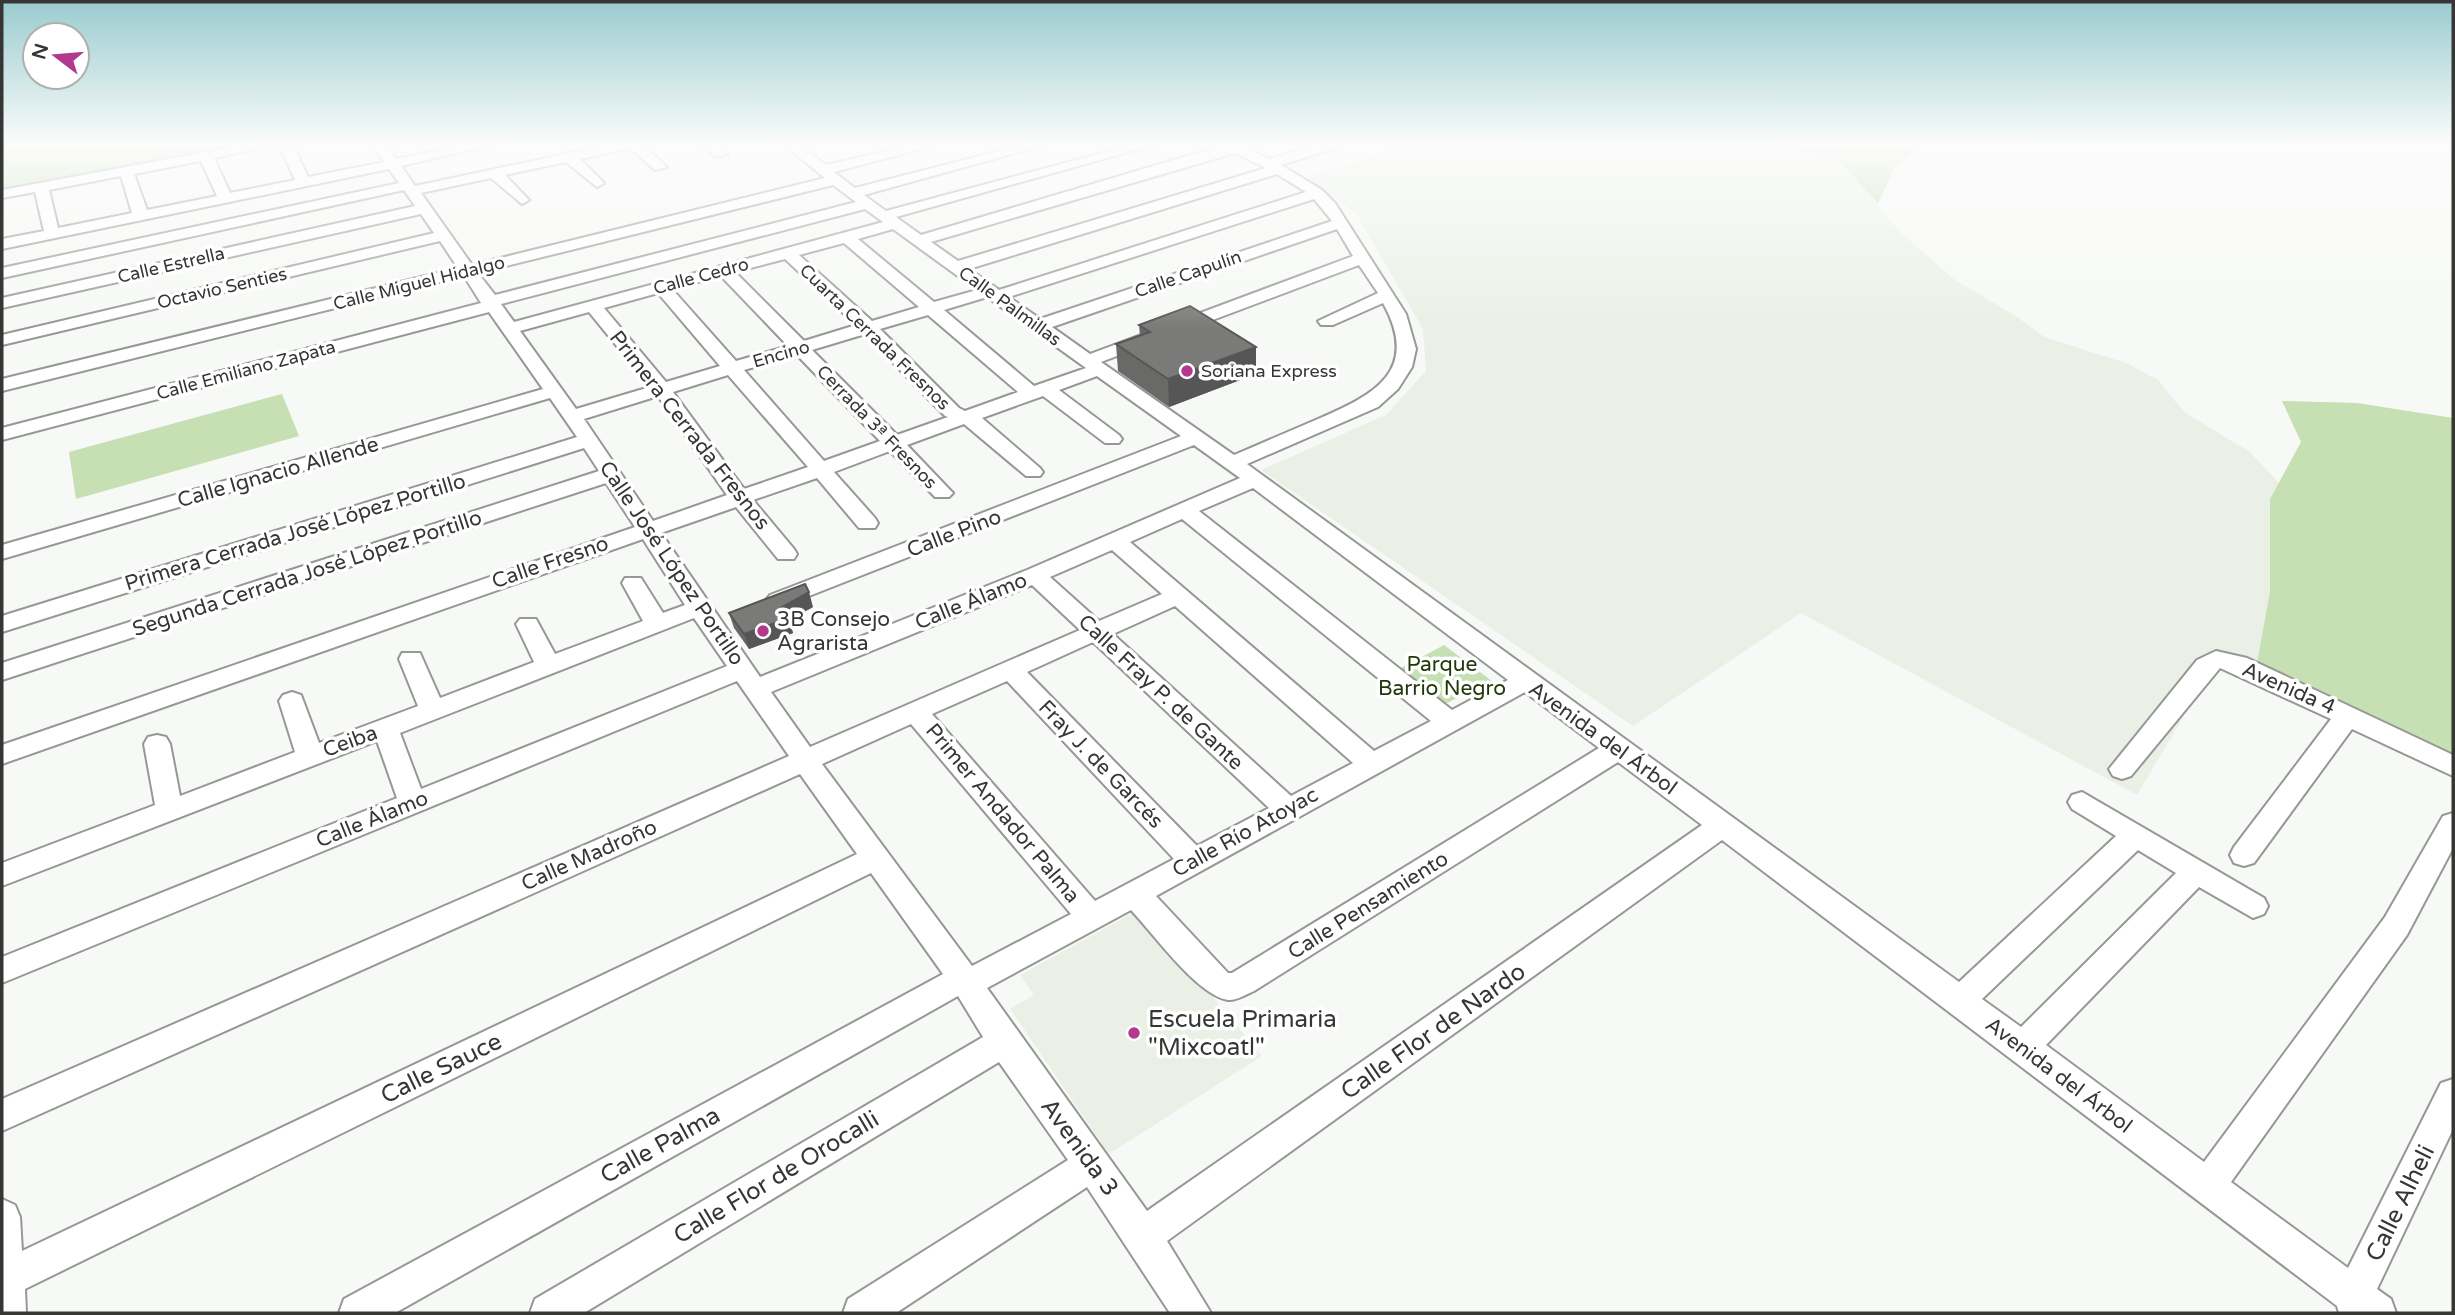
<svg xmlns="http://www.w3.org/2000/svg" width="2455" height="1315" viewBox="0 0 2455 1315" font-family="'Varela Round',sans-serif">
  <rect width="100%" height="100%" fill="#f7f9f6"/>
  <g fill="#eaf0e6">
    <polygon points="1409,145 1777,145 1837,159 1900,232 1955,280 2016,316 2044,337 2126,363 2158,380 2184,412 2250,452 2279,483 2270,499 2270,591 2257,663 2217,660 2137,795 1801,613 1633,726 1261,470 1386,415 1426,371 1423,329 1355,212 1306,177"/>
    <polygon points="1140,909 1262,1056 1109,1154 1010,1009 1034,995 1020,975"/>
  </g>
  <g fill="#c6dfb3">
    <polygon points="2,145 244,145 2,192"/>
    <polygon points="1777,145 1922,145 1894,168 1878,204 1837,159"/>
    <polygon points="282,394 299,436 76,499 69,452"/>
    <polygon points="2282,401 2357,403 2453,418 2453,764 2349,714 2257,663 2270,591 2270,499 2301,442"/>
    <polygon points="1444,645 1492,681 1437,708 1392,673"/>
  </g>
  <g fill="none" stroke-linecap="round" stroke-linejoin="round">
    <defs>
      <g id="minor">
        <path d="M244,145H271L214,158L230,193L295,180L279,145H293L308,177L384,162L372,145H386L396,159L467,145H492L401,166L415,186L608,145H642L667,167L655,170L630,148L580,159L604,183L597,187L566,162L505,175L529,200L522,204L491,178L421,193L472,265L825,178L784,145H799L826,165L913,145H936L834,172L855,188L1022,145H1044L864,195L886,211L1132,145H1153L896,217L921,235L1224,145H1241L1269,159L1318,145H1338L1336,148L1281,165L1322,190L1335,203L1406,314L1416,349L1412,367L1398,389L1378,407L1247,464L1959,982L2116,836L2072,809L2068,802L2072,795L2082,792L2264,898L2268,906L2264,914L2253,918L2199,887L2046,1045L2204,1162L2385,917L2443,816L2453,813V848L2407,935L2231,1182L2348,1268L2441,1083L2453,1079V1129L2377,1289L2391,1299L2396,1313H2339L2337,1306L1722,840L1167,1241L1211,1313H1170L1087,1187L896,1313H843L848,1299L1068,1160L999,1062L584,1313H530L535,1299L983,1037L958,996L395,1313H339L344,1299L943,974L871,873L25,1289L26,1313H2V1199L15,1205L20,1217L22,1251L857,854L800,774L2,1131V1099L789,756L737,681L2,983V957L397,798L377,741L2,886V863L155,805L144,744L148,737L157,735L166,737L170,744L180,796L295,752L279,701L283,695L292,692L301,695L319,743L418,706L399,659L402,653H420L440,698L534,662L516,624L520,619H536L555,654L643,621L622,583L625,578H641L663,613L685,605L643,539L2,764V745L635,527L606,483L2,680V663L599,471L584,448L2,632V616L577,437L550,398L2,559V545L543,389L489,312L2,440V428L481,303L464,276L2,391V379L458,268L440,241L2,345V335L434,233L421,214L2,308V298L415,206L404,190L2,278V268L399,183L389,169L2,249V239L44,231L35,192L2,198V190ZM1235,153L1266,168L958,261L931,242ZM201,161L217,196L147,210L134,174ZM1277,174L1306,192L999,290L969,269ZM121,176L132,213L58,228L49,190ZM833,185L856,202L495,295L478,273ZM1314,199L1332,221L1040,319L1009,297ZM865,209L883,222L514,322L501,304ZM893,229L977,290L934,302L858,239ZM1337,229L1353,256L1090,354L1052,327ZM844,243L919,307L872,321L799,255ZM785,259L856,325L804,341L735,272ZM1359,265L1378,293L1318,321L1321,325H1333L1383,303C1421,371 1374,395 1318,419C1290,431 1262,443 1234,455L1101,362ZM721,276L788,346L736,361L672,289ZM658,293L720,366L666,382L604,308ZM987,297L1086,368L1034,386L944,310ZM589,312L650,387L576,409L520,331ZM928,315L1018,392L965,411L959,408L880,329ZM865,334L945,416L948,417L897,435L812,350ZM797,355L880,441L824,461L744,370ZM728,375L808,467L744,489L673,392ZM1097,376L1181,436L770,595L766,600L770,605H786L1194,445L1240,478L1027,570L760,677L661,533L736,507L778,559H794L797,554L794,549L753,500L817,478L859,528H875L878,523L875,518L834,472L890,451L935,497H949L953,493L949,489L907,445L964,424L1026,476H1040L1043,472L1040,468L982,418L1043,396L1105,443H1119L1122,439L1119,435L1059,390ZM658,396L727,495L653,521L584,419ZM1253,488L1508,680L1452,710L1199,511ZM1182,519L1431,721L1374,751L1130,542ZM1112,550L1162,594L1099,621L1050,577ZM1032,585L1080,630L810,747L771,692ZM1175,606L1353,763L1291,796L1113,634ZM694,618L727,666L421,789L400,733ZM1093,642L1269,808L1197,846L1027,672ZM1007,681L1174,859L1095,901L932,714ZM1525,692L1599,748L1232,973H1228L1156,896ZM911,724L1071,914L972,966L822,764ZM1618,762L1702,825L1147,1211L987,988L1131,910C1153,933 1197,995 1228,1000C1236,1001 1247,994 1254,991ZM2138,850L2176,873L2021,1027L1982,999Z"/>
        <polygon points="702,145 717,145 728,154 716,157"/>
        <polygon points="2216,651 2247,658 2453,755 2453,776 2352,729 2254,863 2244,866 2234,863 2230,855 2234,847 2331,719 2220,668 2131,776 2122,779 2113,776 2109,769 2197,660"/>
      </g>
    </defs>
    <use href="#minor" stroke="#969895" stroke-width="4"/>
    <use href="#minor" fill="#fff" fill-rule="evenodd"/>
  </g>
  <g fill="#696a68">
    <polygon points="1139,325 1256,374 1169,407 1118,371 1116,344 1140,336"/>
    <polygon points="813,607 789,620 793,633 749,649 734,628 729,613"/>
  </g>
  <g fill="#555655">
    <polygon points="1256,347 1256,374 1169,407 1168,379"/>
    <polygon points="809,592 813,607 789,620 793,633 749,649 744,634 782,607"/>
  </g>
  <g fill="#7a7b79" stroke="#555655" stroke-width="2">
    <polygon points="1190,306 1256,347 1168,379 1116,344 1150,332 1139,325"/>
    <polygon points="805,584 809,592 782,607 789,618 744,634 729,613"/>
  </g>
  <linearGradient id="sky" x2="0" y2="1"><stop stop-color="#9acbcf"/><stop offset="0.44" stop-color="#fbfcfb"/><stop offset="1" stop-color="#fbfcfb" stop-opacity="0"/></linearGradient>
  <rect width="2455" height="329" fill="url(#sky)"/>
  <g fill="#b2398d" stroke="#fff" stroke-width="2.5">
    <circle cx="1187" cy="371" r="7"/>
    <circle cx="763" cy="631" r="7"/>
    <circle cx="1134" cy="1033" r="7"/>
  </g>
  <g text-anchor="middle" stroke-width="7" stroke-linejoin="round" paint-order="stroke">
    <g font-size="18" fill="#363735" stroke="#fff">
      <text transform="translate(171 265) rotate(-13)" y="6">Calle Estrella</text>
      <text transform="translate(1188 274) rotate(-19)" y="6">Calle Capulín</text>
      <text transform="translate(701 276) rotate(-15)" y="6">Calle Cedro</text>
      <text transform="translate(419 283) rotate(-14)" y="6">Calle Miguel Hidalgo</text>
      <text transform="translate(222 288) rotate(-13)" y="6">Octavio Senties</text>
      <text transform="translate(1010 306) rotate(36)" y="6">Calle Palmillas</text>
      <text transform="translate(875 337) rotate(44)" y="6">Cuarta Cerrada Fresnos</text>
      <text transform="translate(781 354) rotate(-16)" y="6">Encino</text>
      <text transform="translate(246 370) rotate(-15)" y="6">Calle Emiliano Zapata</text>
      <text transform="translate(877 427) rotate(46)" y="6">Cerrada 3ª Fresnos</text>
    </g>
    <g font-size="18" fill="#363735" stroke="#fff" text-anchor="start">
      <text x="1201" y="377">Soriana Express</text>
    </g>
    <g font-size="21" fill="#363735" stroke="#fff">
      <text transform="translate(690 430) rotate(52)" y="7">Primera Cerrada Fresnos</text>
      <text transform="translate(278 472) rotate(-16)" y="7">Calle Ignacio Allende</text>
      <text transform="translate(295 532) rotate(-17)" y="7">Primera Cerrada José López Portillo</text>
      <text transform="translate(954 533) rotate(-21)" y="7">Calle Pino</text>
      <text transform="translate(550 562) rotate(-19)" y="7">Calle Fresno</text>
      <text transform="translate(672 563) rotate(56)" y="7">Calle José López Portillo</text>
      <text transform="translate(307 573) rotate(-18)" y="7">Segunda Cerrada José López Portillo</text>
      <text transform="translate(971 601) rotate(-22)" y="7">Calle Álamo</text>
      <text transform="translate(2289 688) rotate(24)" y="7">Avenida 4</text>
      <text transform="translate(1161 692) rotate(43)" y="7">Calle Fray P. de Gante</text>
      <text transform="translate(1603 738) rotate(36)" y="7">Avenida del Árbol</text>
      <text transform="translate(350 741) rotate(-20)" y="7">Ceiba</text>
      <text transform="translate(1101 764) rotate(46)" y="7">Fray J. de Garcés</text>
      <text transform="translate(1003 813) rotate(50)" y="7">Primer Andador Palma</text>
      <text transform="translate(372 819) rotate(-22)" y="7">Calle Álamo</text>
      <text transform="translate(1245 832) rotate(-29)" y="7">Calle Río Atoyac</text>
      <text transform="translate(589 855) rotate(-24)" y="7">Calle Madroño</text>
      <text transform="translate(1368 905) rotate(-32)" y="7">Calle Pensamiento</text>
      <text transform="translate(2059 1075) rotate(37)" y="7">Avenida del Árbol</text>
    </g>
    <g font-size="21" fill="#363735" stroke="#fff" text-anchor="start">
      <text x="777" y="626">3B Consejo<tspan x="777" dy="24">Agrarista</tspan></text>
    </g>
    <g font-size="21" fill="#213808" stroke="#fff">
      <text x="1442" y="671">Parque<tspan x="1442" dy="24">Barrio Negro</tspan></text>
    </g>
    <g font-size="24" fill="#363735" stroke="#fff" text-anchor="start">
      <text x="1148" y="1027">Escuela Primaria<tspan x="1148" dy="28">"Mixcoatl"</tspan></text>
    </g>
    <g font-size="24" fill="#363735" stroke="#fff">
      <text transform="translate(1433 1031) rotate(-35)" y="8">Calle Flor de Nardo</text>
      <text transform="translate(441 1068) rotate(-26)" y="8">Calle Sauce</text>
      <text transform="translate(660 1145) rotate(-29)" y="8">Calle Palma</text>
      <text transform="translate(1080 1147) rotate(54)" y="8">Avenida 3</text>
      <text transform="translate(776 1177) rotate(-31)" y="8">Calle Flor de Orocalli</text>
      <text transform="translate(2400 1203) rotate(-64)" y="8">Calle Alheli</text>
    </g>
  </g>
  <rect width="2455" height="1315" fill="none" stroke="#363735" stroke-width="7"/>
  <g transform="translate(56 56) rotate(286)"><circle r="33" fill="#ffffff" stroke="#afafae" stroke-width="2"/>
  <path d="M0-5L12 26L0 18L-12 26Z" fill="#b2398d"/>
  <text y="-10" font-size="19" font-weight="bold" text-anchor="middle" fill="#363735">N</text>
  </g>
</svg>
